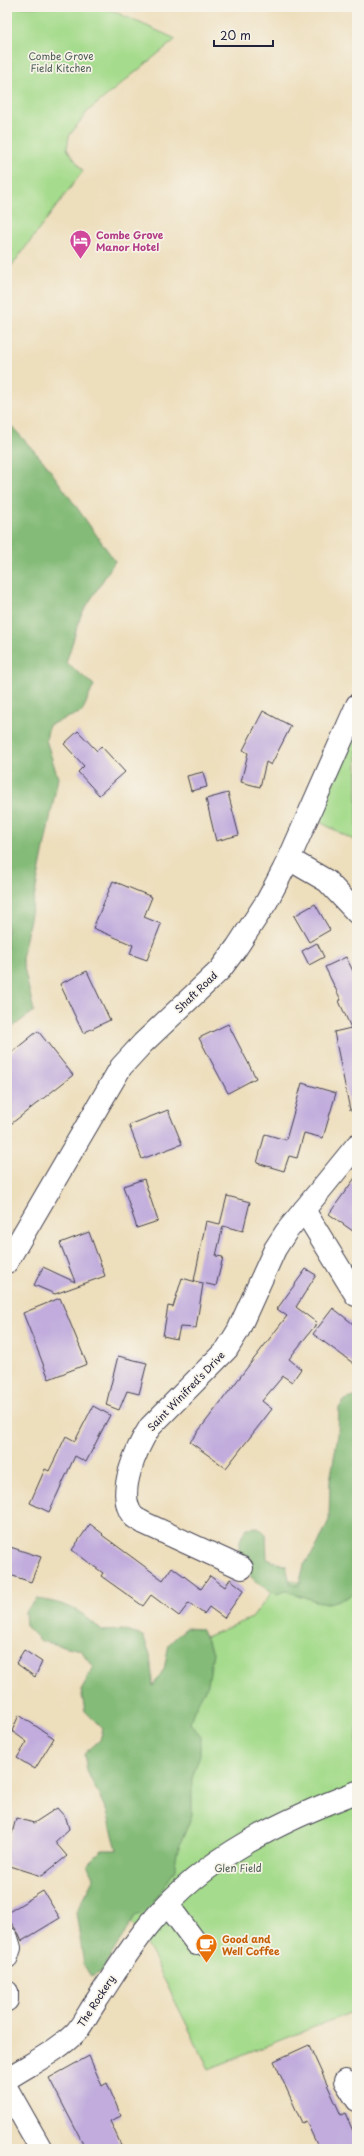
<svg xmlns="http://www.w3.org/2000/svg" width="364" height="2156" viewBox="0 0 364 2156" font-family="'Playpen Sans',sans-serif">
  <rect width="100%" height="100%" fill="#f7f3e8"/>
  <filter id="ink" filterUnits="userSpaceOnUse"><feTurbulence type="fractalNoise" baseFrequency=".025" numOctaves="2"/><feDisplacementMap in="SourceGraphic" scale="8" xChannelSelector="R" yChannelSelector="G"/><feConvolveMatrix kernelMatrix="1 2 1 2 8 2 1 2 1" color-interpolation-filters="sRGB"/></filter>
  <filter id="wash" filterUnits="userSpaceOnUse"><feTurbulence type="fractalNoise" baseFrequency=".012" numOctaves="4" result="noise"/><feDisplacementMap in="SourceGraphic" scale="16" xChannelSelector="R" yChannelSelector="G"/><feGaussianBlur stdDeviation="0.9" result="paint"/><feColorMatrix in="noise" values="0 0 0 0 0 0 0 0 0 0 0 0 0 0 0 0 0 1.4 0 .05"/><feComposite in="paint" operator="in"/></filter>
  <g filter="url(#wash)">
    <rect width="100%" height="100%" fill="#eddebc"/>
    <g fill="#a5db8c" stroke="#647e64">
      <polygon points="7,7 104,7 176,39 88,111 69,136 67,149 83,171 7,272"/>
      <polygon points="357,732 357,842 316,820"/>
      <polygon points="357,1569 357,2010 209,2069 151,1953 112,1891 203,1638 252,1618 281,1580 334,1585"/>
    </g>
    <g fill="#84bb78" stroke="#536e5a">
      <polygon points="7,421 45,463 115,561 81,615 66,663 94,685 82,712 49,725 46,740 58,778 22,959 34,1011 7,1031"/>
      <path d="M357,1396V1591L346,1598L325,1604L286,1591L277,1594C252,1585 225,1555 247,1528L258,1527L266,1534L267,1559L286,1566L290,1583L299,1585L304,1565L317,1546L329,1520L330,1481L338,1435L339,1408L345,1400Z"/>
      <path d="M37,1599C69,1604 79,1609 102,1631L122,1630L143,1636L150,1654L153,1686L164,1669L169,1644L186,1628L201,1629L213,1652L208,1684L194,1710L190,1722L200,1735V1754L192,1779V1815L175,1857V1870L147,1912L135,1916L101,1972L91,1977L84,1965L76,1912L94,1877L88,1864L102,1850H117L107,1812L87,1771L84,1754L100,1740L103,1729L85,1711L81,1690L93,1668L81,1650L41,1641L26,1626L25,1612Z"/>
    </g>
    <g id="blocks">
      <g fill="#c1acdd">
        <polygon points="263,711 291,726 271,765 266,762 260,787 241,782 248,753 243,750"/>
        <polygon points="78,731 97,751 101,746 125,772 99,795 78,772 84,766 64,744"/>
        <polygon points="203,772 207,787 191,791 187,776"/>
        <polygon points="228,793 239,835 216,841 206,799"/>
        <polygon points="113,881 152,897 144,917 161,924 147,960 130,954 133,945 93,928"/>
        <polygon points="315,904 330,930 309,942 294,916"/>
        <polygon points="317,943 324,957 309,965 302,951"/>
        <polygon points="346,957 357,979 357,1109 350,1110 334,1032 351,1028 339,1001 341,1000 325,967"/>
        <polygon points="87,971 110,1020 83,1033 60,984"/>
        <polygon points="228,1024 256,1078 228,1093 199,1038"/>
        <polygon points="38,1031 73,1075 7,1127 7,1056"/>
        <polygon points="302,1083 336,1093 323,1138 304,1133 297,1158 289,1156 284,1171 257,1163 265,1134 286,1140"/>
        <polygon points="168,1110 182,1144 142,1159 129,1125"/>
        <polygon points="357,1175 357,1234 329,1214"/>
        <polygon points="144,1179 158,1221 137,1228 123,1186"/>
        <polygon points="227,1196 250,1202 243,1231 223,1226 216,1256 223,1257 216,1286 194,1281 206,1221 220,1224"/>
        <polygon points="89,1232 105,1276 55,1294 34,1285 43,1267 75,1282 60,1243"/>
        <polygon points="306,1269 316,1275 296,1307 317,1323 289,1359 301,1369 292,1382 283,1376 262,1401 272,1409 226,1468 190,1442 287,1316 277,1309"/>
        <polygon points="182,1278 203,1284 196,1328 180,1327 177,1339 163,1336 168,1306 173,1307"/>
        <polygon points="60,1298 87,1364 49,1379 23,1313"/>
        <polygon points="333,1308 357,1327 357,1366 313,1334"/>
        <polygon points="118,1356 147,1363 139,1394 127,1391 119,1410 106,1405"/>
        <polygon points="93,1406 110,1415 86,1462 75,1456 49,1512 30,1503 45,1469 49,1471 66,1436 75,1441"/>
        <polygon points="90,1524 103,1534 102,1535 163,1580 172,1567 201,1589 210,1576 225,1587 230,1579 244,1590 224,1618 209,1607 204,1614 189,1603 179,1616 151,1595 143,1606 101,1576 103,1573 72,1550"/>
        <polygon points="7,1546 41,1557 31,1582 7,1574"/>
        <polygon points="24,1650 42,1662 35,1677 16,1663"/>
        <polygon points="19,1715 54,1738 35,1769 17,1758 27,1742 12,1731"/>
        <polygon points="57,1808 66,1818 69,1829 55,1842 67,1856 42,1876 7,1865 7,1853 16,1818 34,1823"/>
        <polygon points="43,1891 60,1918 22,1941 19,1934 7,1917 7,1913"/>
        <polygon points="309,2045 341,2115 345,2113 357,2140 357,2149 319,2149 306,2121 302,2123 274,2061"/>
        <polygon points="89,2056 102,2086 107,2083 121,2116 110,2121 123,2149 86,2149 49,2078"/>
      </g>
    </g>
  </g>
  <g filter="url(#ink)">
    <use href="#blocks" fill-opacity="0" stroke="#403e4e" stroke-width="1"/>
    <g fill="none" stroke-linecap="round" stroke-linejoin="round">
      <defs>
        <g id="minor">
          <polyline points="289,859 327,881 357,913"/>
          <polyline points="304,1210 356,1295"/>
          <polyline points="7,1262 121,1067 143,1043 220,970 237,947 267,901 289,859 357,705"/>
          <path d="M242,1568L144,1523C141,1521 136,1519 133,1516C115,1494 137,1447 150,1427L227,1349L238,1331L275,1249L286,1232L357,1145"/>
          <polyline points="168,1905 197,1944"/>
          <polyline points="7,1938 10,1948 7,1957"/>
          <polyline points="7,1992 7,2000"/>
          <path d="M7,2079C30,2064 58,2051 77,2031C84,2022 90,2010 97,2000C115,1973 132,1944 154,1919C205,1857 283,1820 357,1792"/>
          <polyline points="345,2081 357,2100"/>
          <polyline points="7,2089 41,2149"/>
        </g>
      </defs>
      <use href="#minor" stroke="#403e4e" stroke-width="24"/>
      <use href="#minor" stroke="#fff" stroke-width="22"/>
    </g>
  </g>
  <defs>
    <symbol id="hotel-pin" viewBox="-11 -11 22 30"><path d="M0 17L-7.5 6A9.5 9.5 0 1 1 7.5 6Z" fill="#d1479c" stroke="#f7f3e8"/><path d="M-6-4.5h1.5V1H6V5H4.5V3h-9V5H-6ZM-4 0a1.8 1.8 0 1 1 3.6 0ZM.5 0V-2.5h3Q6-2.5 6 0Z" fill="#fff"/></symbol>
    <symbol id="cafe-pin" viewBox="-11 -11 22 30"><path d="M0 17L-7.5 6A9.5 9.5 0 1 1 7.5 6Z" fill="#e8710a" stroke="#f7f3e8"/><path d="M-5.5-4.5H6V0H3Q3 3.5 0 3.5H-2.5Q-5.5 3.5-5.5 0ZM3-3.2v2h1.7v-2ZM-6 4.5H4V6H-6Z" fill="#fff"/></symbol>
  </defs>
  <g fill-rule="evenodd">
    <use href="#hotel-pin" x="68" y="228" width="25" height="34"/>
    <use href="#cafe-pin" x="194" y="1932" width="25" height="34"/>
  </g>
  <g text-anchor="middle" stroke-width="3.5" stroke-linejoin="round" paint-order="stroke">
    <g font-size="10" fill="#495a53" stroke="#f7f3e8">
      <text x="61" y="60">Combe Grove<tspan x="61" dy="12">Field Kitchen</tspan></text>
      <text x="238" y="1872">Glen Field</text>
    </g>
    <g font-size="10" font-weight="bold" fill="#b23c85" stroke="#f7f3e8" text-anchor="start">
      <text x="96" y="239">Combe Grove<tspan x="96" dy="12">Manor Hotel</tspan></text>
    </g>
    <g font-size="10" fill="#22223b" stroke="#f7f3e8">
      <text transform="translate(196 992) rotate(-44)" y="4">Shaft Road</text>
      <text transform="translate(186 1391) rotate(-46)" y="4">Saint Winifred's Drive</text>
      <text transform="translate(96 2001) rotate(-57)" y="4">The Rockery</text>
    </g>
    <g font-size="10" font-weight="bold" fill="#c56008" stroke="#f7f3e8" text-anchor="start">
      <text x="222" y="1943">Good and<tspan x="222" dy="12">Well Coffee</tspan></text>
    </g>
  </g>
  <rect width="364" height="2156" fill="none" stroke="#f7f3e8" stroke-width="24"/>
  <path d="M214 40v6h59v-6" fill="none" stroke="#22223b" stroke-width="2"/>
  <text x="220" y="40" font-size="12" fill="#22223b" stroke="#f7f3e8" stroke-width="3" paint-order="stroke">20 m</text>
</svg>
